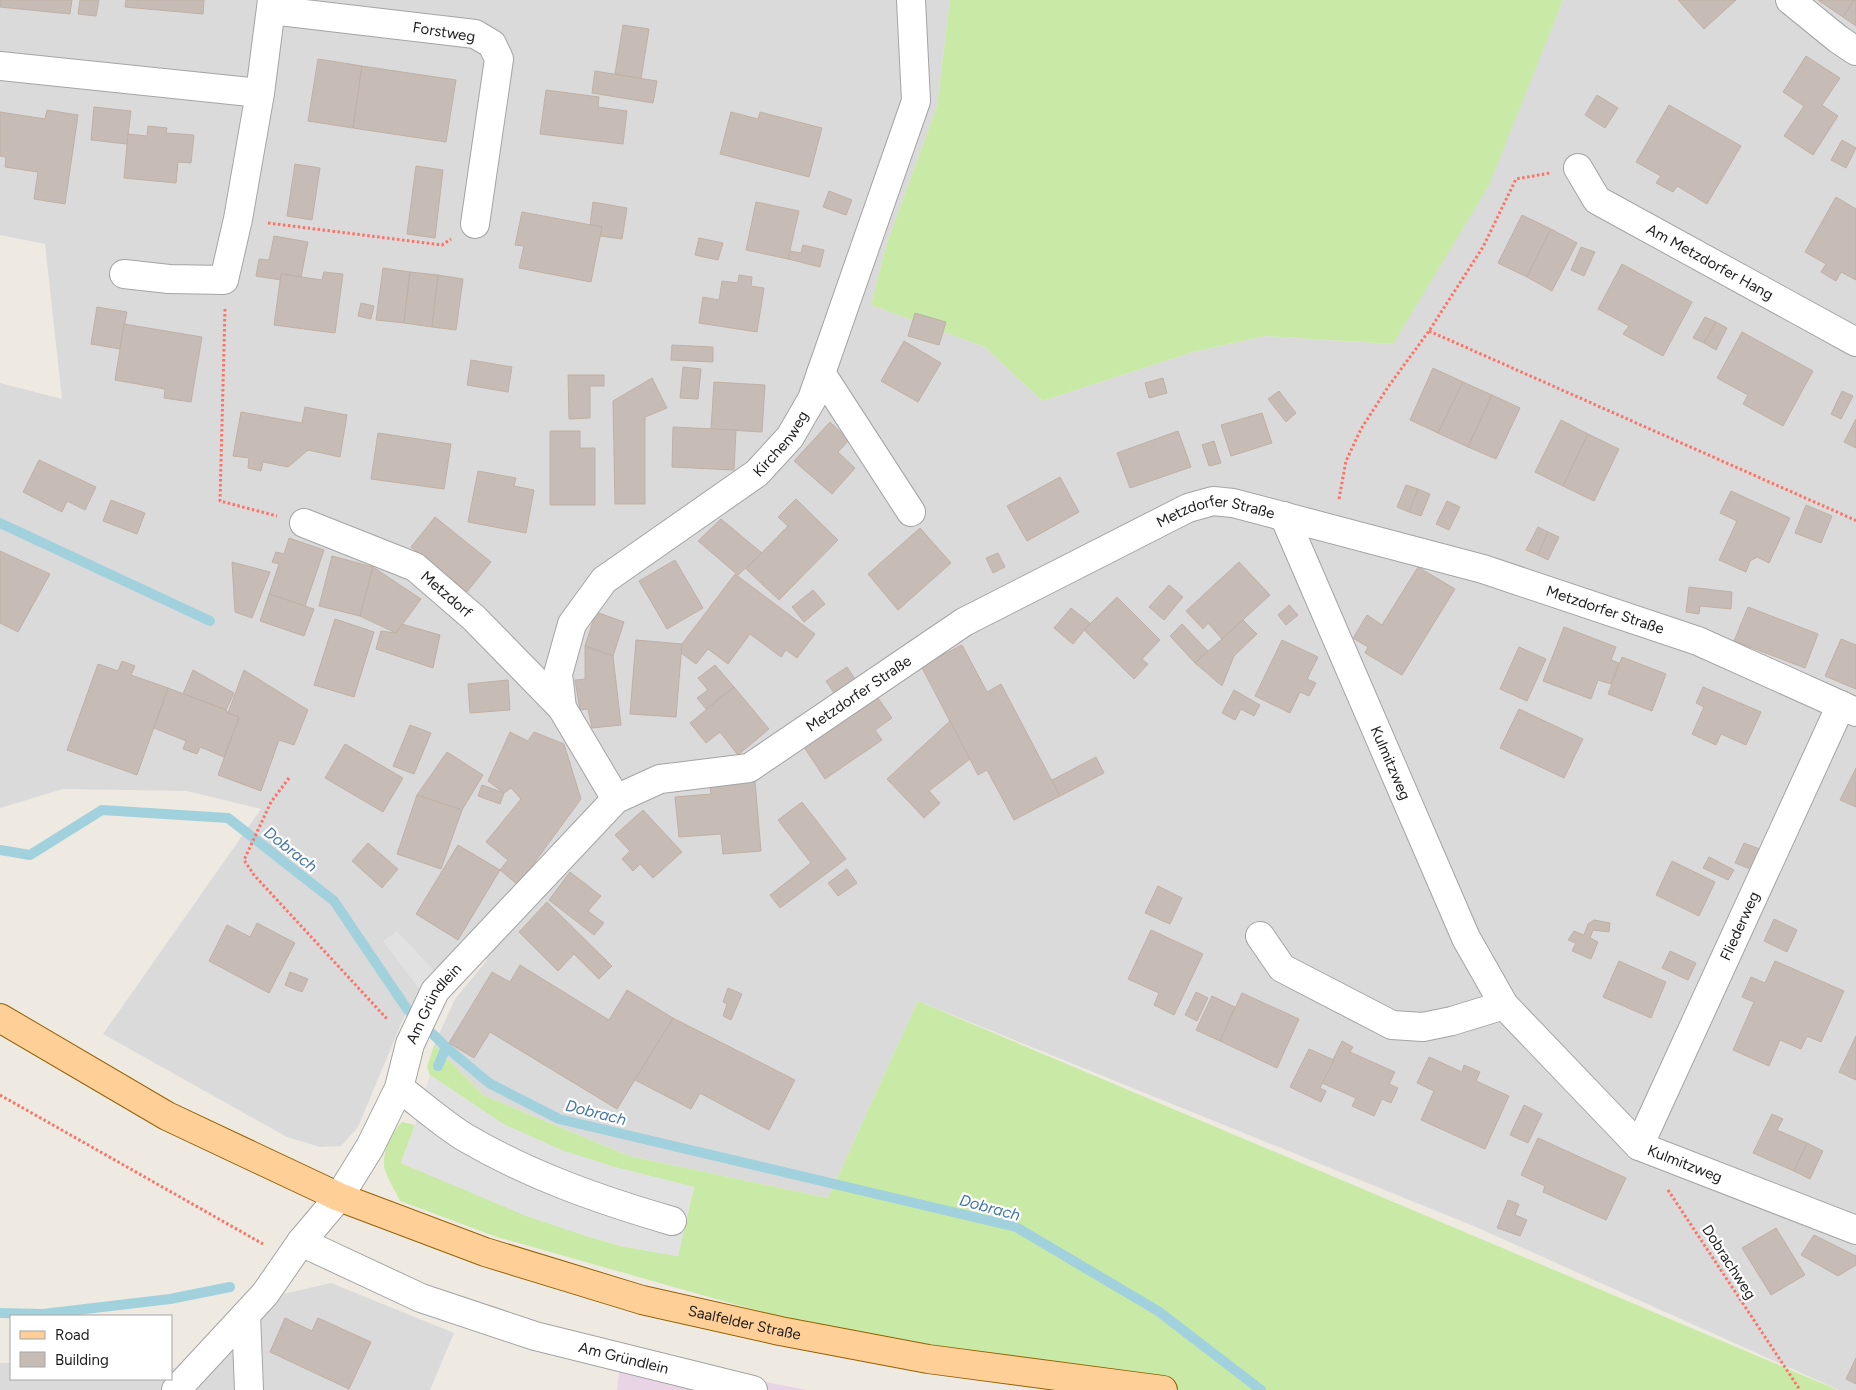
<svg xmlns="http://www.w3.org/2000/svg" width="1856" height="1390" viewBox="0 0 1856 1390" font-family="Figtree,sans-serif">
  <rect width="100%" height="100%" fill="#eeeae2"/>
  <g fill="#dbdada">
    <polygon points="0,0 950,0 937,106 887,243 871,305 985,347 1042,401 1193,352 1264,336 1393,344 1529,83 1563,0 1856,0 1856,1390 1839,1390 1476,1227 918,1001 828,1198 629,1156 483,1095 434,1045 455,999 487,960 467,943 417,999 404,1017 358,1127 341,1146 320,1147 287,1137 103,1034 261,809 187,791 63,789 0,808 0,383 62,399 45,244 0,235"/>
    <polygon points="331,1283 454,1333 430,1390 0,1390 0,1363 11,1363 11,1379 171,1379 171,1368 212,1369 283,1294"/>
  </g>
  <polygon fill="#e8d4e4" points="621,1354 807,1390 617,1390"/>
  <g fill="#c9eaa6">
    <polygon points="950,0 1563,0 1489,185 1393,344 1264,336 1193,352 1042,401 985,347 871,305 887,243 937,106"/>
    <path d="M918,1001L1838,1390H1163L928,1359L497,1237L400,1201C396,1192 384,1173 384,1165C383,1149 392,1133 402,1122L415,1125L401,1163L580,1234L620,1246L678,1256L694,1187L614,1167L561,1150L503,1124L430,1075L427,1067L434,1045L483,1095L629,1156L828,1198Z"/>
  </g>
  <g fill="#e1e1e1">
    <polygon points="397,931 439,976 423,994 383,941"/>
    <polygon points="430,1075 503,1124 561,1150 614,1167 694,1187 678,1256 620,1246 580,1234 526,1216 401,1163 415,1125"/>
  </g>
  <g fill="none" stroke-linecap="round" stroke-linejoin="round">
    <g stroke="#a1d1dd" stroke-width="10">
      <polyline points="0,523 210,621"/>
      <polyline points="0,850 30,855 102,810 228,818 334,901 407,1009 446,1047 489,1083 559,1119 1016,1227 1158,1311 1261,1390"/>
      <polyline points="438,1066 446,1047"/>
      <polyline points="0,1313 43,1314 170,1299 230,1287"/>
    </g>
  </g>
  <g fill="#c6bcb5" stroke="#c0b0a4">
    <polygon points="0,0 72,0 70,14 0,7"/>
    <polygon points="80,0 99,0 96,16 78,14"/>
    <polygon points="126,0 204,0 203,14 125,7"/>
    <polygon points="1678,0 1736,0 1704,29"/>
    <polygon points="1818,0 1854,0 1843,17"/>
    <polygon points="1854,0 1856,0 1856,26 1843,17"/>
    <polygon points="623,25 649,29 641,79 615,74"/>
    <polygon points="1806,56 1840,78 1822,105 1838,116 1813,155 1784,136 1804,106 1783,92"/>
    <polygon points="318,59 362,66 353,128 308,121"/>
    <polygon points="362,66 456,80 446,142 353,128"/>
    <polygon points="595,71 657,81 653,103 592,93"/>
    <polygon points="546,90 599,97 598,107 627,111 623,144 540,134"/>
    <polygon points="1597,95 1618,108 1605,128 1585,115"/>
    <polygon points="1669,105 1741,146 1707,204 1677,186 1673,192 1656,183 1661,176 1636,162"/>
    <polygon points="94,107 131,111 127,144 91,140"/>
    <polygon points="47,110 78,115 65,204 34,199 38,172 5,167 6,157 0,156 0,112 45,119"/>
    <polygon points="731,112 758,119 760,112 822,128 809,177 720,154"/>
    <polygon points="148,126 167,128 166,133 194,135 191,163 178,162 176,183 124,178 128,134 147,136"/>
    <polygon points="1842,140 1856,148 1846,168 1831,160"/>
    <polygon points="295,164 320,168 312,220 287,216"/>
    <polygon points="416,166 443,170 435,238 407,234"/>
    <polygon points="829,191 852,200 846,215 823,207"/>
    <polygon points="1836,197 1856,209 1856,280 1841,272 1836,281 1821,272 1826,264 1805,252"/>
    <polygon points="593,202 627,208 622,239 600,236 602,227 590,225"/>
    <polygon points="756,202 799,211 788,259 746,250"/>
    <polygon points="522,212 602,227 591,282 519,268 524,246 515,245"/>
    <polygon points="1522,215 1551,229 1527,277 1498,263"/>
    <polygon points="1551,229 1577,243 1552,291 1527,277"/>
    <polygon points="274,236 308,242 301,277 281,274 281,280 256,276 259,259 269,260"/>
    <polygon points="699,238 723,243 718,260 695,255"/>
    <polygon points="803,245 824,250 820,267 788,259 790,251 801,253"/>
    <polygon points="1581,247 1595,252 1584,276 1571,270"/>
    <polygon points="1622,264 1692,302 1663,356 1623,334 1629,326 1598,309"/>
    <polygon points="383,268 410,272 404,323 376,320"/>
    <polygon points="324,272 343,274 335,333 274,325 281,274 322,280"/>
    <polygon points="410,272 438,275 432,327 404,323"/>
    <polygon points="438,275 463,279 456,330 432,327"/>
    <polygon points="739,275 752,277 751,286 764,288 757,332 699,323 703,297 719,300 722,281 738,283"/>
    <polygon points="361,303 374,306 371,319 358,316"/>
    <polygon points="97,307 127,312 120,349 91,344"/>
    <polygon points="915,313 946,322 939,345 908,336"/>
    <polygon points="1705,317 1716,322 1704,343 1693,338"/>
    <polygon points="1716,322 1727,328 1716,350 1704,343"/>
    <polygon points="124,324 202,337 191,402 164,398 165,389 115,380"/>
    <polygon points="1742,332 1813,371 1783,426 1743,404 1748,395 1717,378"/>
    <polygon points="904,341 941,363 918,402 881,381"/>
    <polygon points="672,345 713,347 713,362 671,360"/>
    <polygon points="471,360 512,367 508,392 467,385"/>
    <polygon points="683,367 701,369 698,399 680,398"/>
    <polygon points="1433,368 1463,382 1438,433 1410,420"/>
    <polygon points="568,375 604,375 604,386 590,386 590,418 569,419"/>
    <polygon points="652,378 667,408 645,417 645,504 615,504 613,401"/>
    <polygon points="1163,378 1167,393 1149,398 1145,383"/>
    <polygon points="714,382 765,385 762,432 711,429"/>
    <polygon points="1463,382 1492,395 1468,447 1438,433"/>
    <polygon points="1279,391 1296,413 1286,422 1268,399"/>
    <polygon points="1842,391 1853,396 1841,419 1831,414"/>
    <polygon points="1492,395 1520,408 1496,459 1468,447"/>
    <polygon points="305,407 347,415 340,457 308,450 288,467 263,462 261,471 248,468 249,458 233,456 241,412 302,423"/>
    <polygon points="1262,413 1272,443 1231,456 1221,425"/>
    <polygon points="1856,419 1856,448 1844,442"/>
    <polygon points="1561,420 1588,434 1563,486 1535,472"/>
    <polygon points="830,422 849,440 838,452 855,468 832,494 794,461"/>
    <polygon points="673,427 736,430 734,470 672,467"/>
    <polygon points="550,431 580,431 580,448 595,448 595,505 550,505"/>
    <polygon points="1178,431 1191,467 1130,488 1117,453"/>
    <polygon points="378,433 451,444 444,489 371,479"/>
    <polygon points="1588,434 1619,449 1594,501 1563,486"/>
    <polygon points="1214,441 1221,463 1209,466 1202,445"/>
    <polygon points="39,460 96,487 85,510 67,501 62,512 23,492"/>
    <polygon points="478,471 516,478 514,486 534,490 526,533 468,522"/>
    <polygon points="1060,477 1079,512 1027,541 1007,506"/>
    <polygon points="1406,485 1418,489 1409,512 1397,507"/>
    <polygon points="1418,489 1430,494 1421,516 1409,512"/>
    <polygon points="1731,491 1790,518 1769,563 1757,557 1750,561 1746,572 1719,560 1737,521 1720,513"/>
    <polygon points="796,499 838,540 779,600 746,569 788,526 778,517"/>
    <polygon points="111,500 145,513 137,534 103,521"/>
    <polygon points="1447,501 1460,507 1449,530 1436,524"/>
    <polygon points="1806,505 1832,516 1821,543 1795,533"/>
    <polygon points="435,517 491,562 467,592 411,547"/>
    <polygon points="721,519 762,553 738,575 698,541"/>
    <polygon points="1538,527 1548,532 1538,555 1526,550"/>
    <polygon points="920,528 951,563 898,610 868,574"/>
    <polygon points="1548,532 1559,537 1548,560 1538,555"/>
    <polygon points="289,538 324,550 305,606 269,594 279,564 272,562 276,552 284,554"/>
    <polygon points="0,551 50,574 18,632 0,623"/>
    <polygon points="998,553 1005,567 993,573 986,558"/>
    <polygon points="332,556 373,567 360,616 319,606"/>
    <polygon points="675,560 703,608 667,629 639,581"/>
    <polygon points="232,562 270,572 252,618 235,612"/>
    <polygon points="1239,562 1270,595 1222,639 1208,623 1203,629 1186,611"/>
    <polygon points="373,567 421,599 396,633 360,616"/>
    <polygon points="1418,567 1455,589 1402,675 1365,653 1368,647 1353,638 1367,615 1382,625"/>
    <polygon points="735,574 815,634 797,658 786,650 781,657 750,634 728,664 708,649 696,664 681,653 682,644"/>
    <polygon points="1169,585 1183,597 1164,620 1149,607"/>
    <polygon points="1689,587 1732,592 1731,609 1700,606 1699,614 1686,612"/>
    <polygon points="813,590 825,604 804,622 792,607"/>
    <polygon points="269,594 314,609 304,636 260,621"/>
    <polygon points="1117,597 1160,640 1142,659 1148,664 1134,679 1084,630"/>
    <polygon points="1289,605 1298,615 1286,625 1278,615"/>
    <polygon points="1748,607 1818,634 1805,668 1734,641"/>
    <polygon points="1071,608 1090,623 1073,644 1054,628"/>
    <polygon points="596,612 624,622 613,656 585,646"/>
    <polygon points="335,619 374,632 354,697 314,685"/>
    <polygon points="1243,620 1257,634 1234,656 1222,686 1195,663"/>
    <polygon points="402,624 440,635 433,668 376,649 381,631 396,633"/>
    <polygon points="1182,624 1208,651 1195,663 1170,636"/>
    <polygon points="1564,627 1616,647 1611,660 1619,663 1611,684 1598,680 1591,699 1543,681"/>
    <polygon points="1841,639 1856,645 1856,689 1825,676"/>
    <polygon points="636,640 682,644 676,717 630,714"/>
    <polygon points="1282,640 1318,657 1307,679 1316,683 1309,696 1300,692 1290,713 1255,696"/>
    <polygon points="962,645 987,692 1001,684 1060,796 1014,820 987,770 978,775 921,666"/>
    <polygon points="585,646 613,656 621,725 592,728 588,709 580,710 575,680 585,679"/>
    <polygon points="1519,647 1546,659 1527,701 1500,689"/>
    <polygon points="1622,657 1666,674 1652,711 1608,694"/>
    <polygon points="122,661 135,666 131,675 168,688 137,775 67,750 98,664 118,671"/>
    <polygon points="715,665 734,687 706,709 697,698 708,690 698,678"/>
    <polygon points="847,667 855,679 834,693 826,681"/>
    <polygon points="193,670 234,693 226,710 183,694"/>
    <polygon points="244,670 308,710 294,745 279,740 261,791 218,775 239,717 228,713"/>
    <polygon points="508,680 510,710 470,713 468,684"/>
    <polygon points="734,687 769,729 738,755 720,732 706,743 690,723"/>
    <polygon points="1703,687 1761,712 1746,745 1721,734 1716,745 1692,734 1704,707 1696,703"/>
    <polygon points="168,688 226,710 228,713 239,717 224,757 200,747 197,754 183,749 186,741 154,728"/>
    <polygon points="1234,690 1260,705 1254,716 1241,709 1235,720 1222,713"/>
    <polygon points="878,698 892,718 875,730 882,740 825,779 804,747"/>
    <polygon points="1519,709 1583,739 1564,778 1500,748"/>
    <polygon points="950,721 970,759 929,791 940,803 924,818 887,779"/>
    <polygon points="410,725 431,733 414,774 393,766"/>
    <polygon points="510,732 528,741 534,732 564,744 581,799 518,885 500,870 508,860 486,842 521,799 511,788 504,793 488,781"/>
    <polygon points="345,744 403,778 383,812 325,778"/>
    <polygon points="447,752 483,775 462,810 417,795"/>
    <polygon points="1096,757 1104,773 1060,796 1052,780"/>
    <polygon points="1856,768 1856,807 1840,800"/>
    <polygon points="755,781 761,851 723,854 721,834 679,837 675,797 711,794 710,785"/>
    <polygon points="482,785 504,793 500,804 478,796"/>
    <polygon points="417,795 462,810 441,869 397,854"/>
    <polygon points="802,802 846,859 780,908 770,895 811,863 778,820"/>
    <polygon points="643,810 682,852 653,878 640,864 633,871 622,859 630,851 615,835"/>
    <polygon points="368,843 398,869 382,888 352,861"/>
    <polygon points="1744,843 1762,850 1753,870 1735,863"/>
    <polygon points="458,845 500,870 458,940 416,914"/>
    <polygon points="1709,857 1734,870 1728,880 1703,868"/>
    <polygon points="1672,861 1715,882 1699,916 1656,895"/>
    <polygon points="847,869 857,883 838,896 828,883"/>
    <polygon points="570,872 601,896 588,911 604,923 594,935 549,900"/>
    <polygon points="1158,886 1182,898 1170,924 1145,913"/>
    <polygon points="547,902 612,966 599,979 574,954 558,971 519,932"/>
    <polygon points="1774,919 1797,930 1787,952 1764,941"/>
    <polygon points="1594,920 1610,923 1609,932 1593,930 1590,938 1598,942 1591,959 1572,951 1576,943 1568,940 1574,931 1584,935 1588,924"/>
    <polygon points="257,923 295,943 269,993 209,961 227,925 250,937"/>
    <polygon points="1151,930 1203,954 1174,1015 1154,1005 1159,993 1128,979"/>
    <polygon points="1670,951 1696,963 1688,980 1662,968"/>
    <polygon points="1619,961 1666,982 1651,1018 1603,997"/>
    <polygon points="1775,961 1844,991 1821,1042 1807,1036 1801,1049 1780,1040 1769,1066 1733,1050 1754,1002 1742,997 1751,977 1765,983"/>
    <polygon points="520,965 609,1020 627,990 673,1018 617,1109 490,1032 474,1058 449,1043 492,972 510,982"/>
    <polygon points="290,972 308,979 302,992 285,985"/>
    <polygon points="728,988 742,994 731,1020 723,1016 727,1004 723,1002"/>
    <polygon points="1196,992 1208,998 1197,1021 1185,1015"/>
    <polygon points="1242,993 1299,1019 1277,1068 1220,1041"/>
    <polygon points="1212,996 1235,1007 1220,1041 1196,1030"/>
    <polygon points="673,1018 795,1080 769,1130 700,1093 691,1109 635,1080"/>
    <polygon points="1856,1036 1856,1080 1839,1072"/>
    <polygon points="1342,1041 1353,1047 1350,1052 1395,1072 1389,1084 1398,1088 1391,1103 1382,1099 1374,1116 1352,1106 1356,1098 1322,1083"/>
    <polygon points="1309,1049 1334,1060 1320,1088 1326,1091 1321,1102 1290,1087"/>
    <polygon points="1429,1057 1462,1072 1464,1065 1480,1072 1476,1081 1509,1096 1485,1149 1421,1120 1434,1091 1417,1083"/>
    <polygon points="1524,1105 1542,1114 1528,1143 1510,1135"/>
    <polygon points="1772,1114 1783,1119 1777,1130 1807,1143 1794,1171 1753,1153"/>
    <polygon points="1538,1138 1626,1178 1606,1220 1543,1192 1545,1186 1521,1175"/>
    <polygon points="1807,1143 1823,1151 1810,1179 1794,1171"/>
    <polygon points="1508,1200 1519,1204 1515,1215 1527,1220 1520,1236 1497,1228"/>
    <polygon points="1776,1228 1805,1275 1771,1295 1742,1248"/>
    <polygon points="1814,1235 1856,1256 1856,1265 1838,1276 1801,1255"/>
    <polygon points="285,1318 312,1331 318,1318 371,1342 349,1389 270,1352"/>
    <polygon points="1856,1358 1856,1384 1846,1379"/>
  </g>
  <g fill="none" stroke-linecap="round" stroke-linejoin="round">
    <defs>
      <g id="minor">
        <polyline points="1790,0 1838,39 1856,51"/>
        <polyline points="271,10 475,34 492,44 499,59 475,224"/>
        <polyline points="0,66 260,93"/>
        <path id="s1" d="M1578,168L1597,200L1856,342"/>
        <polyline points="124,274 169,279 224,280 238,219 260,93 272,0"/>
        <polyline points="821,373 911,512"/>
        <path id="s2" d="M1284,516L1466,938L1504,1005L1639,1146L1856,1230"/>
        <path id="s3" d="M304,523L415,567L474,618L562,708"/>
        <path id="s4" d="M616,799L562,708L558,674L572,624L604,580L757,473L790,437L812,399L916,101L911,0"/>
        <polyline points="1260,936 1282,968 1392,1025 1423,1027 1452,1021 1504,1005"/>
        <path d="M399,1088C421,1104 443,1124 466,1138C531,1176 600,1200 672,1221"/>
        <path id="s5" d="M1639,1146L1841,705"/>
        <path id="s6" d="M301,1242L421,1298L535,1336L753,1390"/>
        <polyline points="246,1315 249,1390"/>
        <path id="s7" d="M176,1390L265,1294L301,1242L339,1197L370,1147L399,1088L410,1044L435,991L616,799L660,779L749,768L964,622L1188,508L1213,501L1233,503L1483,569L1698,641L1856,712"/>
      </g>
      <g id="major">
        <path id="s8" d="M0,1018L167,1116L339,1197L485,1252L642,1300L780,1331L928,1359L1163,1390"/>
      </g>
    </defs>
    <use href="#minor" stroke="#a4a4a4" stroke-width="30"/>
    <use href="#major" stroke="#956100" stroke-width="30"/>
    <g stroke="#fd7265" stroke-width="3" stroke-dasharray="2.5 2.5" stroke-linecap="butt">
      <polyline points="268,223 442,245 451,239"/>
      <polyline points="225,309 220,501 277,516"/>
      <polyline points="1429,331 1855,520 1856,523"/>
      <polyline points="1339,499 1346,461 1361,429 1388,387 1429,331 1483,247 1516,179 1550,173"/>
      <polyline points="289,778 271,802 244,860 254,875 388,1020"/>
      <polyline points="0,1095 263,1244"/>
      <polyline points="1668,1190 1800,1390"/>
    </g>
    <use href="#minor" stroke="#fff" stroke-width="28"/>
    <use href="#major" stroke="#fed098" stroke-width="28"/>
  </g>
  <g text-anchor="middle" stroke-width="4.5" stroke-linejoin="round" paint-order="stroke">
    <g font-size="15" fill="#1d1d1d" stroke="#fff">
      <text transform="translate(444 32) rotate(9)" y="5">Forstweg</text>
      <text dy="5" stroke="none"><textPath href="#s1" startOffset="166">Am Metzdorfer Hang</textPath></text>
      <text dy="5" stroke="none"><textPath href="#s4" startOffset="471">Kirchenweg</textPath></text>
      <text dy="5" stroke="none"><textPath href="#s7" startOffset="1422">Metzdorfer Straße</textPath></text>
      <text dy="5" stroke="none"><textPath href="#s3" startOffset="161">Metzdorf</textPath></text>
      <text dy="5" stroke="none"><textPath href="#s7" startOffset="1828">Metzdorfer Straße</textPath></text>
      <text dy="5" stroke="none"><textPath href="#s7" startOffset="1016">Metzdorfer Straße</textPath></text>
      <text dy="5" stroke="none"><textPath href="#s2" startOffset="269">Kulmitzweg</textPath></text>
      <text dy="5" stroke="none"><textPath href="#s5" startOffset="242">Fliederweg</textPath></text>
      <text dy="5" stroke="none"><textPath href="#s7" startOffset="470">Am Gründlein</textPath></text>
      <text dy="5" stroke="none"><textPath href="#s2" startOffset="781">Kulmitzweg</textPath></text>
      <text transform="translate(1729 1262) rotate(57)" y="5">Dobrachweg</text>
      <text dy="5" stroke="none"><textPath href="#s8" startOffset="809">Saalfelder Straße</textPath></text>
      <text dy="5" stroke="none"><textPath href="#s6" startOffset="344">Am Gründlein</textPath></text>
    </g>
    <g font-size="16" font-style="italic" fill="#4477a6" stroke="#fff">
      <text transform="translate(291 849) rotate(38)" y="6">Dobrach</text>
      <text transform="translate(596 1112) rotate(14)" y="6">Dobrach</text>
      <text transform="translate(990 1207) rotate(15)" y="6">Dobrach</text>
    </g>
  </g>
  <rect x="10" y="1315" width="162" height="65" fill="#ffffff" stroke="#a5a5a5"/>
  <rect x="20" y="1331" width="25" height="8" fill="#fed098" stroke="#a5a5a5"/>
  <text x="55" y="1340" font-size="15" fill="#1d1d1d">Road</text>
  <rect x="20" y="1352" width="25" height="15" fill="#c6bcb5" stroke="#a5a5a5"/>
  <text x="55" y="1365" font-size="15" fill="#1d1d1d">Building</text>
</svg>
